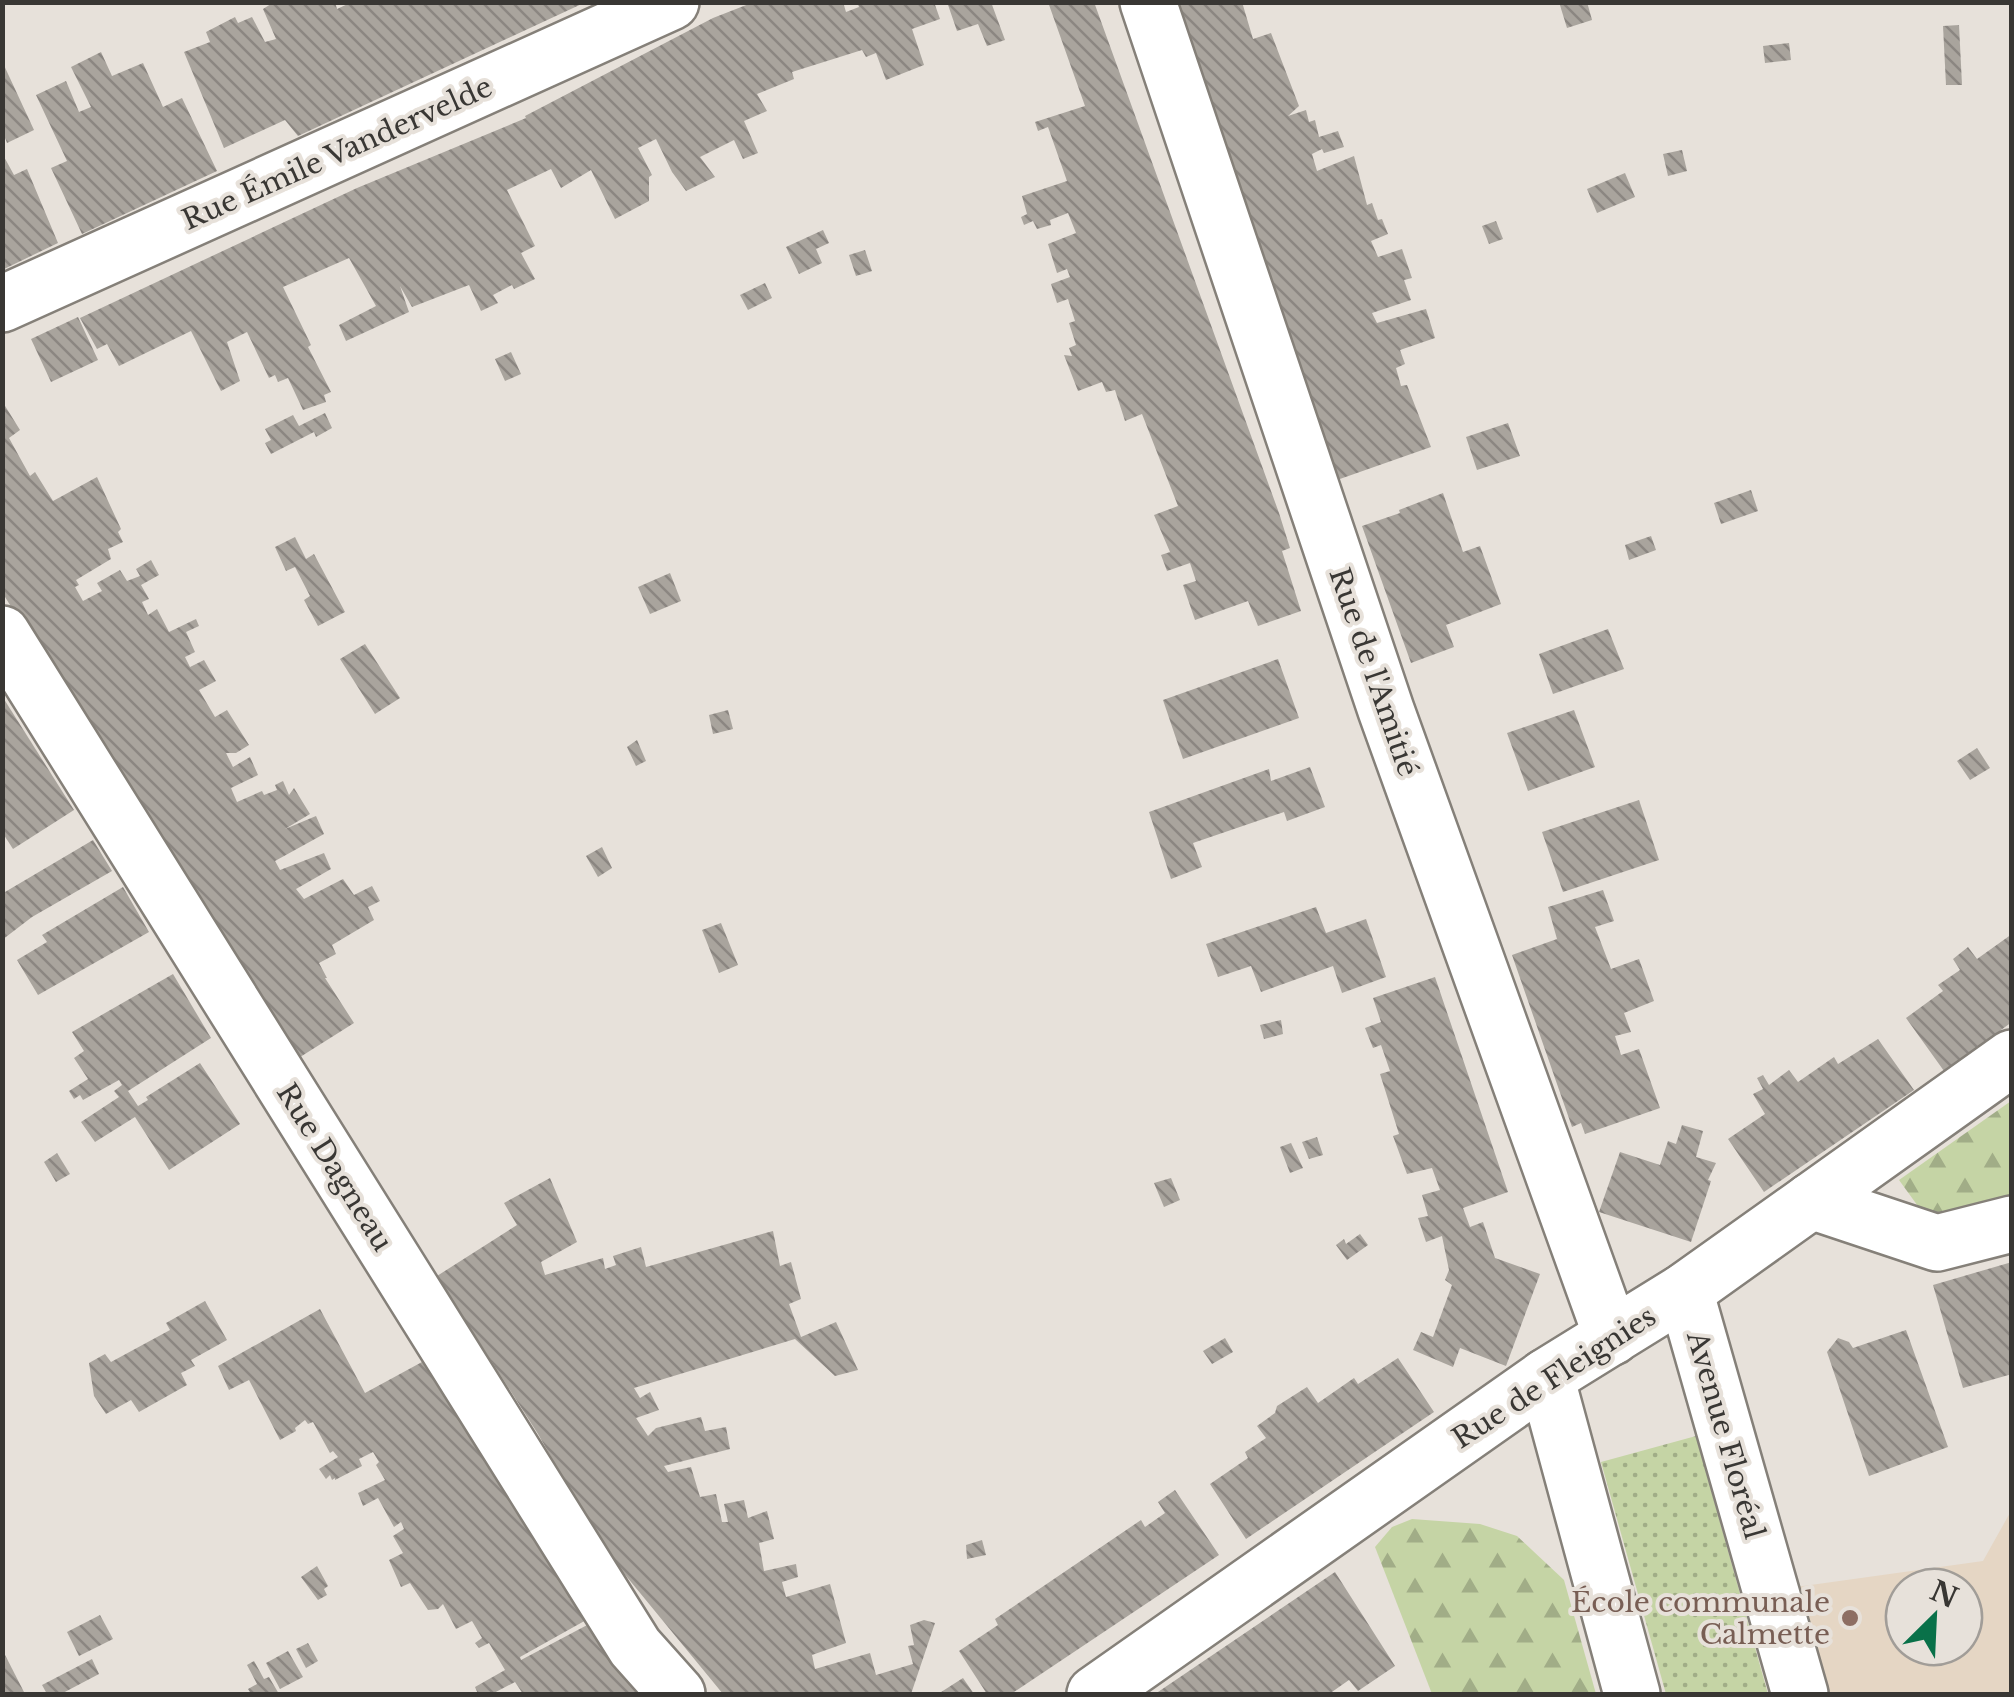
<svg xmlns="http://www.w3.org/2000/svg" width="2014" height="1697" viewBox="0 0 2014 1697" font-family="'Libre Baskerville',serif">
  <defs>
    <pattern id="grass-dots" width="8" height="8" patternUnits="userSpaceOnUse" patternTransform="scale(2.5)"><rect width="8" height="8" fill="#c5d4a5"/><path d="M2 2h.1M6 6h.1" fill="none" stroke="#a1ad87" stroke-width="1.8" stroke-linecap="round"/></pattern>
    <pattern id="forest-firs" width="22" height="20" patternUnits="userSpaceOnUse" patternTransform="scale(2.5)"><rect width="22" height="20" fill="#c5d4a5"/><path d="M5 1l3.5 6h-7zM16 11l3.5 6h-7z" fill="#a1ad87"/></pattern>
    <pattern id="building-back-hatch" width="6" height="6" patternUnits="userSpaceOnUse" patternTransform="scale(2.5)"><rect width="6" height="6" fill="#a9a49d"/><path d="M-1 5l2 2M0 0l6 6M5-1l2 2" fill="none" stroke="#8b8681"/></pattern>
  </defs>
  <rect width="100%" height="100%" fill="#e7e1da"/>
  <path fill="#e5d6c4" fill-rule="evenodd" d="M2011,1511V1694H1815L1789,1588L1983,1561ZM1904,1587H1964V1647H1904Z"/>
  <polygon fill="url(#grass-dots)" points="1696,1436 1768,1694 1666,1694 1601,1462"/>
  <g fill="url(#forest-firs)">
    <polygon points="2011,1101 2011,1198 1928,1220 1899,1180"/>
    <polygon points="1412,1519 1480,1524 1517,1536 1564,1580 1596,1694 1432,1694 1375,1547 1392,1527"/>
  </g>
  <g fill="url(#building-back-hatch)">
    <polygon points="274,2 335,2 337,9 352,2 586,2 298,136 285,120 224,148 184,52 210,42 206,32 235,17 238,23 252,17 265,42 276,39 263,9"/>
    <polygon points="754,2 843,2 846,12 859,7 857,2 934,2 940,19 912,29 924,65 886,80 876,53 866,57 862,50 792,72 794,79 757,94 767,111 744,121 758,153 743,159 734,140 700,157 715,177 686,191 672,172 656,139 638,148 652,175 649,177 649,201 615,219 591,170 561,188 551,169 507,190 535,246 521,253 535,279 514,289 512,285 493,295 498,303 481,311 469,285 412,307 400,286 409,312 346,341 339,325 376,306 349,258 283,287 311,345 308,347 331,392 324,395 326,402 303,410 288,378 278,382 275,375 269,378 247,332 227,342 240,381 221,391 191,331 119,366 107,344 97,349 80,318 357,188 526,118 525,116 713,18"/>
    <polygon points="947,2 991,2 1005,40 987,46 978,24 957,31"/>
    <polygon points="1048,2 1094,2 1279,513 1290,548 1282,551 1301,611 1258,626 1248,601 1195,620 1183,585 1196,581 1190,563 1167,571 1161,555 1170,552 1154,515 1178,506 1142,414 1125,421 1115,390 1106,392 1102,382 1078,391 1064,355 1072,356 1069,348 1076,345 1069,323 1075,321 1068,299 1057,303 1051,284 1070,277 1067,269 1057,273 1048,244 1076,233 1068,213 1050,220 1051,225 1037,229 1033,221 1024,225 1021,217 1027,214 1022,196 1067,181 1048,127 1038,131 1035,122 1085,106"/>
    <polygon points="1189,2 1242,2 1253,39 1271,33 1299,106 1288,116 1306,110 1309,122 1315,120 1319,137 1338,131 1344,147 1324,153 1322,149 1312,154 1317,171 1354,156 1367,205 1372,203 1378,220 1382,219 1388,234 1371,241 1378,257 1402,249 1412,278 1404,280 1411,300 1372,313 1377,323 1426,309 1435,338 1400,350 1405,364 1396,368 1401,386 1407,385 1431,447 1337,480 1173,8"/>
    <polygon points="1559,2 1587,2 1592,20 1567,28"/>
    <polygon points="1959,25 1962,85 1946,85 1943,26"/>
    <polygon points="1789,43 1791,60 1765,63 1763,46"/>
    <polygon points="101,52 112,76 143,63 163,107 182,98 217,171 82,234 51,168 67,161 36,95 66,81 79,112 91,107 71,67"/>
    <polygon points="2,61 34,130 7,143 2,130"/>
    <polygon points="1682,150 1687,171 1668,176 1663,154"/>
    <polygon points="2,153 14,175 27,169 58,243 2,270"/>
    <polygon points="1625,173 1635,197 1597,213 1587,189"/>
    <polygon points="1496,221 1503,239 1489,244 1482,226"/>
    <polygon points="823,230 829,243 816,249 822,263 799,274 786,247"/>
    <polygon points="865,250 872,271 856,276 849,255"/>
    <polygon points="765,283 772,298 748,310 740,295"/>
    <polygon points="78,317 98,360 51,382 31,339"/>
    <polygon points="511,352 521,374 505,381 495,359"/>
    <polygon points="2,401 20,430 9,438 30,476 35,472 53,501 97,477 121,529 118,532 123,542 108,549 111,559 76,580 79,585 75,587 83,601 102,591 97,583 120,570 127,581 140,576 136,569 151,560 159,575 141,585 149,599 142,602 148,615 157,609 169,632 196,619 199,626 186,632 195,652 185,657 190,667 204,660 216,681 199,690 215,717 227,710 249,745 236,753 226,753 233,767 250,757 258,775 231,788 237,802 262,791 264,795 277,790 275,785 283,781 289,795 294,788 310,814 285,829 316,816 324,834 275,861 280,870 324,853 331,869 296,889 304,899 343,879 354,895 372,886 380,901 368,907 374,920 332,945 336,954 319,963 327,978 325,978 354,1023 297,1059 98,748 2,592"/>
    <polygon points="325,413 332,428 316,437 314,432 271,454 265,443 271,440 265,429 293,415 299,426"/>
    <polygon points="1508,423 1520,456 1477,470 1466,437"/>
    <polygon points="1751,490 1758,511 1721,524 1714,503"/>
    <polygon points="1443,493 1463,552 1480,546 1501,604 1446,625 1454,647 1411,663 1362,526 1400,513 1399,510"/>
    <polygon points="1651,536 1656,550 1629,560 1625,545"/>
    <polygon points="295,537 306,559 314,554 345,612 318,626 304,600 310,596 295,567 286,571 275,547"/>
    <polygon points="670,573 681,601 650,614 638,587"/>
    <polygon points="1608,629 1624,669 1553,694 1539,654"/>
    <polygon points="365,644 400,698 375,714 340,659"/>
    <polygon points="1278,659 1299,718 1183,759 1163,700"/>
    <polygon points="2,696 74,810 13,849 2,832"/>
    <polygon points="728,710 733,729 713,734 709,715"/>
    <polygon points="1574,710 1595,767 1528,791 1507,733"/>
    <polygon points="637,740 646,761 636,766 627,747"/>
    <polygon points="1977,748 1990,768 1970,780 1957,761"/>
    <polygon points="1310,767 1325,807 1287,821 1284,812 1193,843 1202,867 1171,879 1149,812 1269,769 1271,781"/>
    <polygon points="1639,800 1659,860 1563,892 1542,832"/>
    <polygon points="93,840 112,871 32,917 2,940 5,892"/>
    <polygon points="602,847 612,868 598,877 586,856"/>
    <polygon points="123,887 149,932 38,995 17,960 47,942 42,935"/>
    <polygon points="1603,890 1614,921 1595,927 1611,969 1639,959 1654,1001 1624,1013 1631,1032 1615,1036 1621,1055 1639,1049 1660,1108 1585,1134 1581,1123 1572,1127 1512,955 1557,939 1548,907"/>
    <polygon points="1316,907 1326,933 1366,919 1386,977 1342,993 1333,966 1261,992 1251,966 1218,977 1206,944"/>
    <polygon points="721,923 738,965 719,973 702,930"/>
    <polygon points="2012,934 2012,1022 1944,1071 1906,1018 1943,991 1938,985 1960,970 1953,959 1968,947 1977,959"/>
    <polygon points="173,974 211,1038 128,1091 138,1106 148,1100 146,1097 200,1063 240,1124 169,1170 135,1117 95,1142 81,1122 119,1097 114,1091 122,1085 119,1080 83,1100 80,1095 74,1099 69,1091 88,1079 74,1058 84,1051 72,1032"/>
    <polygon points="1435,977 1508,1192 1463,1208 1470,1227 1483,1222 1495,1258 1540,1274 1506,1366 1460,1348 1453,1367 1413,1350 1421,1332 1433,1337 1452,1285 1445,1280 1449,1270 1442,1236 1426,1242 1418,1218 1428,1216 1422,1195 1440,1190 1432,1168 1407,1174 1393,1136 1399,1134 1380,1074 1390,1071 1381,1045 1373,1048 1365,1028 1381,1022 1373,998"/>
    <polygon points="1281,1020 1283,1034 1264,1039 1260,1025"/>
    <polygon points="1878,1039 1914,1090 1764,1192 1728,1139 1765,1114 1753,1094 1763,1089 1757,1078 1763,1075 1769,1085 1789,1070 1798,1082 1834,1057 1838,1064"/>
    <polygon points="1682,1125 1703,1131 1696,1157 1716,1163 1708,1180 1711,1181 1691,1242 1599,1212 1620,1152 1660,1165 1668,1141 1676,1144"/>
    <polygon points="1317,1137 1323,1155 1309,1159 1302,1142"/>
    <polygon points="1291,1143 1303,1168 1290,1173 1280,1147"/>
    <polygon points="57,1153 70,1174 56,1182 44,1162"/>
    <polygon points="550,1178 577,1242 541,1262 545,1275 603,1258 605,1269 616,1265 613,1256 641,1247 646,1267 773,1231 780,1266 791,1262 801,1299 789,1304 801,1337 836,1322 858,1370 835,1376 795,1339 634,1388 640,1398 650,1392 659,1410 636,1418 648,1436 656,1428 701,1417 705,1431 726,1427 730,1449 664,1466 668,1472 691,1467 700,1497 716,1494 722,1522 728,1522 724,1504 744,1500 748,1518 767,1511 774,1539 759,1543 764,1571 796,1564 798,1577 782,1582 786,1597 830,1584 846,1643 812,1655 815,1669 870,1653 876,1675 913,1664 908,1646 914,1645 910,1625 924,1620 935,1623 911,1694 723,1694 622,1571 587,1520 538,1434 437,1276 517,1225 504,1203"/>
    <polygon points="1171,1178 1180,1200 1164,1207 1154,1183"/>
    <polygon points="1360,1234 1368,1245 1347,1260 1336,1245 1344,1239 1346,1244"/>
    <polygon points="2012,1262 2012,1374 1963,1388 1933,1285"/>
    <polygon points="205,1301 227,1340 191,1360 195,1366 181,1373 187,1385 139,1412 131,1400 106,1414 94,1396 89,1363 105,1354 111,1362 170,1330 166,1323"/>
    <polygon points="320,1309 365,1393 422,1362 572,1596 569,1598 588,1619 520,1657 521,1660 591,1623 644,1694 523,1694 515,1682 492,1694 478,1694 475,1687 505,1670 489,1643 479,1648 475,1643 482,1638 472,1621 456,1629 443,1604 438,1609 428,1610 410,1583 401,1587 389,1560 403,1553 393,1536 404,1529 401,1522 394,1527 378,1498 363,1506 358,1493 385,1480 376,1465 379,1462 373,1452 359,1459 362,1466 335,1480 335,1478 332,1480 330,1475 326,1479 319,1469 338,1457 333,1451 330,1453 313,1422 308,1424 305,1420 295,1428 296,1431 280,1440 249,1380 229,1390 218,1366"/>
    <polygon points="1906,1330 1948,1447 1869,1476 1827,1352 1838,1338 1849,1342 1853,1348"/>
    <polygon points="1225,1338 1233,1352 1212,1364 1203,1351"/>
    <polygon points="1398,1358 1434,1412 1246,1539 1210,1484 1248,1458 1245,1452 1266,1438 1257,1426 1275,1413 1277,1406 1307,1387 1318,1403 1354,1378 1358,1384"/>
    <polygon points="1175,1490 1219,1555 1011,1694 987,1694 959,1651 998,1625 995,1619 1141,1520 1145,1527 1165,1513 1158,1502"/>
    <polygon points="982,1540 986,1555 967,1559 966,1545"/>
    <polygon points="317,1566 328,1586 324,1589 327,1595 318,1600 301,1577"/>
    <polygon points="1335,1572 1395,1666 1358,1691 1349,1680 1329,1694 1155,1694"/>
    <polygon points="100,1615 113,1639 79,1656 67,1632"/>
    <polygon points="308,1643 318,1661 306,1668 296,1649"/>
    <polygon points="2,1649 25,1694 2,1694"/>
    <polygon points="288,1651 303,1677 280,1689 266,1663"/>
    <polygon points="92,1659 99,1674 61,1694 47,1694 42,1685"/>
    <polygon points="254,1661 264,1679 269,1677 279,1694 251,1694 248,1689 257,1684 247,1665"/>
    <polygon points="963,1678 974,1694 938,1694"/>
  </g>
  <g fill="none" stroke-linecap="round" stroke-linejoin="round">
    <defs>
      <g id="minor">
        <polyline points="1148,2 1386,710 1612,1337"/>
        <polyline points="2,304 671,2"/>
        <polyline points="2,634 635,1647 677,1694"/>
        <polyline points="1811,1201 1937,1243 2012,1224"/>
        <polyline points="1685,1291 1800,1694"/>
        <polyline points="1546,1377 1632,1694"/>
        <polyline points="1095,1694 1546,1377 1685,1291 2012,1058"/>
      </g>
    </defs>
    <use href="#minor" stroke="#858079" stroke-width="60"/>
    <use href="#minor" stroke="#fff" stroke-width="55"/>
  </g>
  <circle fill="#8d6e63" stroke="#e7e1da" stroke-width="4" cx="1850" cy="1618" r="10"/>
  <g text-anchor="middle" stroke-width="8" stroke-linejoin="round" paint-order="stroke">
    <g font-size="28" fill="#393734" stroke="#e7e1da">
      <text transform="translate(337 153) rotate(-24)" y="10">Rue Émile Vandervelde</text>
      <text transform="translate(1374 672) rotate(71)" y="10">Rue de l'Amitié</text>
      <text transform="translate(335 1167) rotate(58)" y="10">Rue Dagneau</text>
      <text transform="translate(1554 1377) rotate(-33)" y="10">Rue de Fleignies</text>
      <text transform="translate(1726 1435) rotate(74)" y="10">Avenue Floréal</text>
    </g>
    <g font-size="28" fill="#785e54" stroke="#e7e1da" text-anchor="end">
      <text x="1830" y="1612">École communale<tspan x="1830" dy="32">Calmette</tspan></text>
    </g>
  </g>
  <rect width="2014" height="1697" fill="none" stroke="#393734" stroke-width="10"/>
  <g transform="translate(1934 1617) rotate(24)"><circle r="48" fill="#e7e1da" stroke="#a19d98" stroke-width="2.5"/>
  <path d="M0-8L18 38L0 25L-18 38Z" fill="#097149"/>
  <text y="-15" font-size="28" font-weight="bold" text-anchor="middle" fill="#393734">N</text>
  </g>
</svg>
